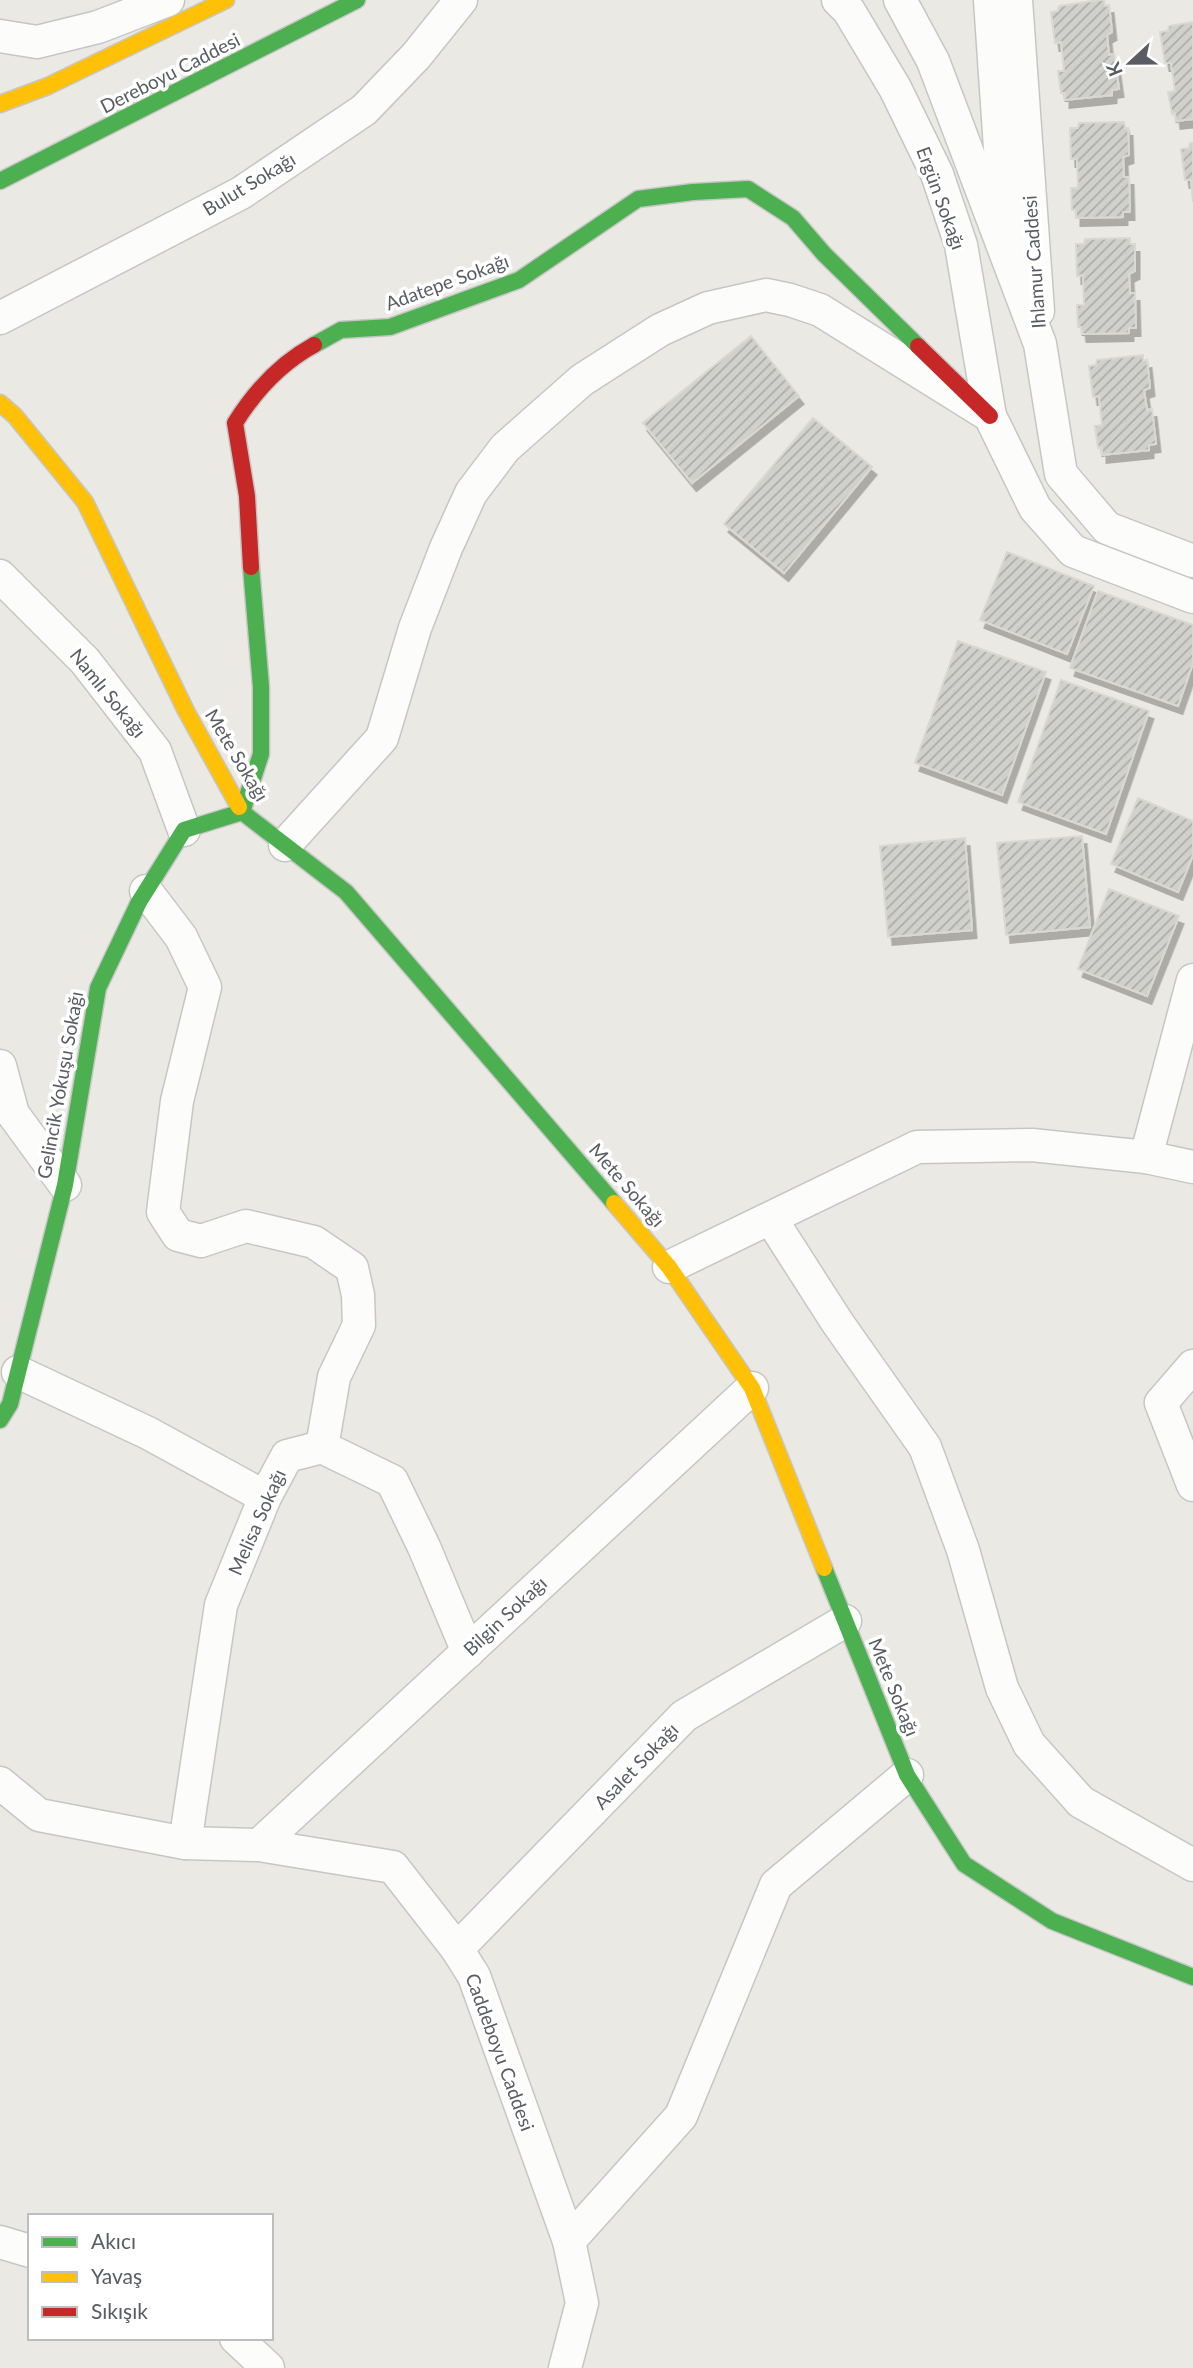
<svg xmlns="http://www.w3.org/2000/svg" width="1193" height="2368" viewBox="0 0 1193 2368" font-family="Lato,sans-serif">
  <defs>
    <pattern id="building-hatch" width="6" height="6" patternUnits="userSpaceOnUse" patternTransform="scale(1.75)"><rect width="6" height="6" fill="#d0d0cc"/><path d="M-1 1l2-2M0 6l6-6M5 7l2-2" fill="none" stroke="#acaca9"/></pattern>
    <filter id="shadow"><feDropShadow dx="4.5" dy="8" stdDeviation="0" flood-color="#0004"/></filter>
  </defs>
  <rect width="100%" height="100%" fill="#eae9e3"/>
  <g fill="url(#building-hatch)" stroke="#d9d8d2" stroke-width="2" filter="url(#shadow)">
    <polygon points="1100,0 1104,0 1105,6 1109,5 1112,32 1107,35 1109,55 1114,54 1119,89 1112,90 1112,95 1065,100 1065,93 1061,93 1058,71 1064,71 1061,42 1055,43 1051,12 1058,11 1059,6"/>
    <polygon points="1193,22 1193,119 1176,121 1175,113 1172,114 1168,92 1175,91 1171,63 1165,63 1160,32 1168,31 1169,26"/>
    <polygon points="1124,122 1125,128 1128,128 1129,155 1123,157 1124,177 1129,177 1130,212 1123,212 1123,217 1076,218 1076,210 1072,210 1071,188 1078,188 1077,159 1071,159 1070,128 1078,128 1079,123"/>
    <polygon points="1190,143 1193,143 1193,202 1191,180 1185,180 1181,149 1189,148"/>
    <polygon points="1130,238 1130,244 1135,244 1135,271 1129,274 1130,293 1135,293 1136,328 1129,328 1129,333 1082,334 1081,327 1078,327 1077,305 1084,305 1083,275 1077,276 1076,244 1084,244 1085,239"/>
    <polygon points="751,336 799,396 692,483 643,423"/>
    <polygon points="1143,355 1143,361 1147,360 1150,388 1144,390 1147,410 1152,409 1156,444 1149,445 1149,450 1102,455 1102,447 1098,448 1095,426 1102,425 1099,396 1093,397 1089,366 1096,365 1097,360"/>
    <polygon points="813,418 872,467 784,573 724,524"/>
    <polygon points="1007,552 1094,586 1067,654 980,620"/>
    <polygon points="1098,591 1193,625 1193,663 1178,706 1070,668"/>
    <polygon points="958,641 1046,672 1002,795 915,763"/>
    <polygon points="1061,680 1149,711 1106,834 1018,802"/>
    <polygon points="1138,798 1193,821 1193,855 1178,892 1111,864"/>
    <polygon points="1082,836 1090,927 1006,935 997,843"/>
    <polygon points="965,838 972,930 888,937 880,846"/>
    <polygon points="1109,889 1179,916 1147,996 1078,969"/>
  </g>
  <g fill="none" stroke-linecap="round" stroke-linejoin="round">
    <defs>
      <g id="street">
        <polyline points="838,0 849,11 895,88 937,174 961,245 990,416"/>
        <polyline points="900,0 933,61 1040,344 1061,474 1107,528 1193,561"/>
        <polyline points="990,0 1002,178 1014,230"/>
        <polyline points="1016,0 1038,311"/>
        <polyline points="0,36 37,42 98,27 168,0"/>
        <polyline points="0,318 241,193 364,110 416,56 461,0"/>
        <polyline points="0,576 85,661 155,751 184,830"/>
        <polyline points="285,845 382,738 415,628 446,548 471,493 505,448 582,380 660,330 708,308 766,295 790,300 820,310 990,416 1035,508 1073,551 1193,597"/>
        <polyline points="146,891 181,937 205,987 177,1101 163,1212 178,1235 201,1241 246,1226 314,1242 352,1268 358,1295 359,1325 334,1377 322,1447"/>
        <polyline points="0,1066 13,1114 65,1185"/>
        <polyline points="1146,1157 1193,980"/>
        <polyline points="771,1219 837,1322 925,1447 963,1550 1002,1688 1029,1744 1081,1802 1193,1865"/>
        <polyline points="669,1267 917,1147 1032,1145 1146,1157 1193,1167"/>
        <polyline points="1193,1366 1161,1403 1193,1485"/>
        <polyline points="18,1372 148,1433 265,1497"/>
        <polyline points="0,1783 39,1815 185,1843 259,1845 393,1867 457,1949 474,1976 569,2241 582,2303 565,2368"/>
        <polyline points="185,1843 221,1605 265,1497 287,1456 322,1447 392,1481 424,1547 468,1652"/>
        <polyline points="259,1845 752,1388"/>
        <polyline points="457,1949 684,1716 845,1621"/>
        <polyline points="569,2241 681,2116 776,1885 907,1775"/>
        <polyline points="0,2242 30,2251"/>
        <polyline points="236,2338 268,2368"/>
      </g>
      <g id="fast">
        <polyline points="0,181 357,0"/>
        <polyline points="314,345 341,330 390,327 519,280 638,199 693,192 748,189 793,218 824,254 918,346"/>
        <polyline points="239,807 242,812 346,892 614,1203"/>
        <polyline points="0,1420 10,1404 65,1185 98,988 139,902 184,830 242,812 261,754 261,687 251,567"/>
        <polyline points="824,1568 907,1775 964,1864 1052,1921 1193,1977"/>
      </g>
      <g id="slow">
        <polyline points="0,104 48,86 226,0"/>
        <polyline points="0,403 15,416 85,502 186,711 239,807"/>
        <polyline points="614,1203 669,1267 752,1388 824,1568"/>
      </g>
      <g id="jam">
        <polyline points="918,346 990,416"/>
        <path d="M251,567L247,496L235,423C255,391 281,363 314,345"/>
      </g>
    </defs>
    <use href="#street" stroke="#c6c7c5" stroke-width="35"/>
    <use href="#fast" stroke="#c6c6c6" stroke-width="19"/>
    <use href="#slow" stroke="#c6c6c6" stroke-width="19"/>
    <use href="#jam" stroke="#c6c6c6" stroke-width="19"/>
    <use href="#street" stroke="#fcfcfb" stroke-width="32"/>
    <use href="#fast" stroke="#4caf50" stroke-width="16"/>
    <use href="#slow" stroke="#ffc107" stroke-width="16"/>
    <use href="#jam" stroke="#c62828" stroke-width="16"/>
  </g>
  <g text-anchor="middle" stroke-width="7" stroke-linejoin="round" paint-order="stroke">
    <g font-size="19" fill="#595c62" stroke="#fff">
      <text transform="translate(170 73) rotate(-27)" y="7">Dereboyu Caddesi</text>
      <text transform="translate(249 184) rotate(-31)" y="7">Bulut Sokağı</text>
      <text transform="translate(941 198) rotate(70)" y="7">Ergün Sokağı</text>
      <text transform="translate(1034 262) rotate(-94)" y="7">Ihlamur Caddesi</text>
      <text transform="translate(447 282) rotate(-20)" y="7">Adatepe Sokağı</text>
      <text transform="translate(108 693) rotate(51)" y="7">Namlı Sokağı</text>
      <text transform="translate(237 755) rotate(59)" y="7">Mete Sokağı</text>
      <text transform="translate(60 1085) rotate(-80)" y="7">Gelincik Yokuşu Sokağı</text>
      <text transform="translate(627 1185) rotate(49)" y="7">Mete Sokağı</text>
      <text transform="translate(257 1522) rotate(-66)" y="7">Melisa Sokağı</text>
      <text transform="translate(505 1616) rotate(-43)" y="7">Bilgin Sokağı</text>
      <text transform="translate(894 1687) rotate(68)" y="7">Mete Sokağı</text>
      <text transform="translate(636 1766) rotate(-46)" y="7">Asalet Sokağı</text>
      <text transform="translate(500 2052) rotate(70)" y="7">Caddeboyu Caddesi</text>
    </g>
  </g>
  <rect x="28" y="2214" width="245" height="126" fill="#ffffff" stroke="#bdbec0" stroke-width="2"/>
  <rect x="42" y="2237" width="35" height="10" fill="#4caf50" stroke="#bdbec0" stroke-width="2"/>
  <text x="91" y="2249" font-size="21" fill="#595c62">Akıcı</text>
  <rect x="42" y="2272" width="35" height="10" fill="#ffc107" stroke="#bdbec0" stroke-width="2"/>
  <text x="91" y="2284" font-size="21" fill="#595c62">Yavaş</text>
  <rect x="42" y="2307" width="35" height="10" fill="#c62828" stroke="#bdbec0" stroke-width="2"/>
  <text x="91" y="2319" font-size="21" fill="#595c62">Sıkışık</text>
  <g transform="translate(1130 63) rotate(248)" stroke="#ffffff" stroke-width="5" paint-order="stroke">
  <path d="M0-5L12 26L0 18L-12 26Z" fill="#595c62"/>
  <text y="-10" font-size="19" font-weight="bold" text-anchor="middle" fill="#595c62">K</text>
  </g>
</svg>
